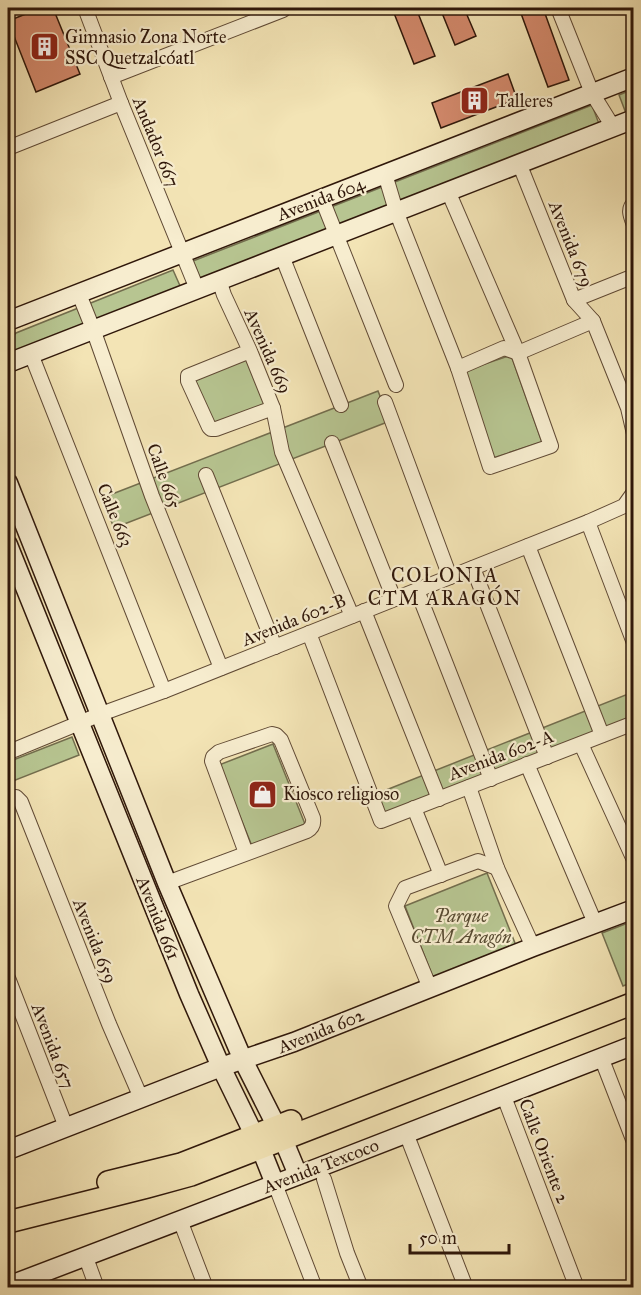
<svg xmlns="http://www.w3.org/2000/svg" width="641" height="1295" viewBox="0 0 641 1295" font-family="'IM FELL Great Primer',serif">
  <rect width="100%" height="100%" fill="#f3e4b5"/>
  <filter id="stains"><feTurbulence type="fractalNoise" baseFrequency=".00333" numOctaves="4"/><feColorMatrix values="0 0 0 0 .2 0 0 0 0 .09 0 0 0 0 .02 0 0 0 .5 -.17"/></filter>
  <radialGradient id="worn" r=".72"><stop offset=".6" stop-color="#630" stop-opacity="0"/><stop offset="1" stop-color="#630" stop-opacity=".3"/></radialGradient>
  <g fill="#b7c591" stroke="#736e4e" stroke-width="1.5">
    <polygon points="633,89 633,114 627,116 619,95"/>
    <polygon points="592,105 599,124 201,280 193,261"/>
    <polygon points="173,270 181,288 8,355 8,342 16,333"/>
    <polygon points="511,355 542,442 493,458 461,372"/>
    <polygon points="248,356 268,406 213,427 194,377"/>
    <polygon points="378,391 390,421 114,528 102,498"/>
    <polygon points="633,692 633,720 385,819 376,794"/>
    <polygon points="72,737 79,755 8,783 8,762"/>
    <polygon points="273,744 305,824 252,846 219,765"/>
    <polygon points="487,873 517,948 434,980 405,906"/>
    <polygon points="633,921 633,982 623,986 602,933"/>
  </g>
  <g fill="#d3896c" stroke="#2f170a" stroke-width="1.5">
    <polygon points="41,8 53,8 80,74 36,92 8,21"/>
    <polygon points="392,8 416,8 435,56 414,64"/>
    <polygon points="440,8 464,8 476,36 455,45"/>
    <polygon points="519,8 543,8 569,80 548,87"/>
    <polygon points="508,74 517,99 441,128 432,103"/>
  </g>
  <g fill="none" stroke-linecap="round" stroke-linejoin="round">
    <defs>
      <g id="street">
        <polyline points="85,8 121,103 197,289"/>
        <polyline points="558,8 592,93 613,127"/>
        <polyline points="111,77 283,10"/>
        <polyline points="8,148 121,103"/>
        <polyline points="519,163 574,300 593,321 628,408 634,434"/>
        <polyline points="385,174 396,211 458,368 490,467 551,446 518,353 448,191"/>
        <polyline points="322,199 396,385"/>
        <path d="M634,203C627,209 631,217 634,225"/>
        <polyline points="282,256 341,405"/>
        <polyline points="219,280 224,295 250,351 273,408 216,429 211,429 209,427 188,381 188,376 250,351"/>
        <polyline points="79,294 93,329 152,496 221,668"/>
        <polyline points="574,300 634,276"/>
        <polyline points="518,353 593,321"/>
        <polyline points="31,354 164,691"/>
        <polyline points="458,368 504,348 518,353"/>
        <polyline points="385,402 450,577"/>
        <polyline points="273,408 282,452 352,616"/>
        <polyline points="332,443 394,599"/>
        <polyline points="206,475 275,647"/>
        <polyline points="588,522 634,643"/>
        <polyline points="528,546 602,735"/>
        <polyline points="473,568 547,757"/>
        <polyline points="417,590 491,779"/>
        <polyline points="364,611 439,799"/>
        <polyline points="309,633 381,821 634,723"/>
        <polyline points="581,744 634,860"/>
        <polyline points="8,750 14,750 101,714 164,691 588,522 624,506 634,492"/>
        <polyline points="527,764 595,923"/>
        <polyline points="469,787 497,868 533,947"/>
        <polyline points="8,797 16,797 21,802 109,1024 141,1098"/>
        <polyline points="414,808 441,875"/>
        <path d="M167,883L307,831C312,828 314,824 313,818L281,740L276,735L272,734L219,752L213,757L212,761L246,853"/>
        <polyline points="8,978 66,1127"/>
        <polyline points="430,988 396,906 405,888 478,861 497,868"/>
        <polyline points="601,1057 634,1142"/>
        <polyline points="503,1094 577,1288"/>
        <polyline points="406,1133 466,1288"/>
        <polyline points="324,1179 347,1253 361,1288"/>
        <polyline points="275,1184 315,1288"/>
        <polyline points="180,1220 206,1288"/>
        <polyline points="85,1255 97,1288"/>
      </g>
      <g id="secondary">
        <polyline points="8,321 634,77"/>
        <polyline points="8,363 634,119"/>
        <polyline points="8,483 167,883 243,1060 283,1139 298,1175"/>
        <polyline points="8,545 189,994 221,1067 261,1149 275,1184"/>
        <polyline points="8,1150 221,1067 294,1042 533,947 634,909"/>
        <polyline points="8,1286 320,1167 634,1045"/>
      </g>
      <g id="primary">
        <polyline points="108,1182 181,1164 291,1121"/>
        <polyline points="8,1222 147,1187 191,1175 634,1003"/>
      </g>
    </defs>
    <use href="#street" stroke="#604a35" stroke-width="16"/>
    <use href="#secondary" stroke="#2f170a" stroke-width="21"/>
    <use href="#primary" stroke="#2f170a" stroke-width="24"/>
    <use href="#street" stroke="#f7edcf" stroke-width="14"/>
    <use href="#secondary" stroke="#f7edcf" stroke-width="18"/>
    <use href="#primary" stroke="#f3e4b5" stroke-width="21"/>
  </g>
  <defs>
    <symbol id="building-square" viewBox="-11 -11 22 22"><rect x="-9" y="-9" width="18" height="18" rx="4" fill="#8f2418" stroke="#f7edcf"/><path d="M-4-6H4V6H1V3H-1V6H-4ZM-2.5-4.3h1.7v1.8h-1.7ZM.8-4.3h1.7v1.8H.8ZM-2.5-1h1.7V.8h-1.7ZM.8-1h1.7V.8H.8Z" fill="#fff"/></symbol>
    <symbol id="shop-square" viewBox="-11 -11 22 22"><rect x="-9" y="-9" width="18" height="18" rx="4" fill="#8f2418" stroke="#f7edcf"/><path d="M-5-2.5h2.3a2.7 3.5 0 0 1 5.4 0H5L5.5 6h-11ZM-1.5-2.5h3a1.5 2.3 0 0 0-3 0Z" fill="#fff"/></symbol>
  </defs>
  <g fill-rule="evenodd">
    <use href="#building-square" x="28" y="30" width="33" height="33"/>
    <use href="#building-square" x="458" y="84" width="33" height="33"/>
    <use href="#shop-square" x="246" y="778" width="33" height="33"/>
  </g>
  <g text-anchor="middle" stroke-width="4.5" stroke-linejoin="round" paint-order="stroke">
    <g font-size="18" fill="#2f170a" stroke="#f7edcf" text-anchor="start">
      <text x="65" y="43">Gimnasio Zona Norte<tspan x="65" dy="21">SSC Quetzalcóatl</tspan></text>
      <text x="496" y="107">Talleres</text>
      <text x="283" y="800">Kiosco religioso</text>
    </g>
    <g font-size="18" fill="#2f170a" stroke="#f7edcf">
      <text transform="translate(156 142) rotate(68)" y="6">Andador 667</text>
      <text transform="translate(321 199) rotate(-21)" y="6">Avenida 604</text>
      <text transform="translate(571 244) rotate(68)" y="6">Avenida 679</text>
      <text transform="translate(268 351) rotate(66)" y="6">Avenida 669</text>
      <text transform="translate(164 476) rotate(70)" y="6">Calle 665</text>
      <text transform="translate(115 515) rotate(68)" y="6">Calle 663</text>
      <text transform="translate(294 620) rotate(-22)" y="6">Avenida 602-B</text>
      <text transform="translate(501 755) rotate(-21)" y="6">Avenida 602-A</text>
      <text transform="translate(158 918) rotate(68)" y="6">Avenida 661</text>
      <text transform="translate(95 941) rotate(68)" y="6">Avenida 659</text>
      <text transform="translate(321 1031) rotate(-22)" y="6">Avenida 602</text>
      <text transform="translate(53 1046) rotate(69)" y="6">Avenida 657</text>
      <text transform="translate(544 1151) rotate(69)" y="6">Calle Oriente 2</text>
      <text transform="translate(321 1166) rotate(-21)" y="6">Avenida Texcoco</text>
    </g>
    <g font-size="18" font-style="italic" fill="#584b32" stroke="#f7edcf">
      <text x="461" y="922">Parque<tspan x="461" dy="21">CTM Aragón</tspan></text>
    </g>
    <g font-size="20" letter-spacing="1.5" fill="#2f170a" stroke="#f7edcf">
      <text x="445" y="582">COLONIA<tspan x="445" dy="23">CTM ARAGÓN</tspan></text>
    </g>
  </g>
  <rect width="641" height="1295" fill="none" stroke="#f3e4b5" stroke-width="30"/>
  <rect x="9" y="9" width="623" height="1277" fill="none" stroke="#2f170a" stroke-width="3"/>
  <rect x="15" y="15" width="611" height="1265" fill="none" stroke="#2f170a" stroke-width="1.5"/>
  <path d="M410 1244v9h99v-9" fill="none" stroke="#2f170a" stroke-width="3"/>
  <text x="419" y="1244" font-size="18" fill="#2f170a" stroke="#f7edcf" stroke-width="4.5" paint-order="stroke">50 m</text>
  <rect width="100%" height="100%" filter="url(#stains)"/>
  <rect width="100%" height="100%" fill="url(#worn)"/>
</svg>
